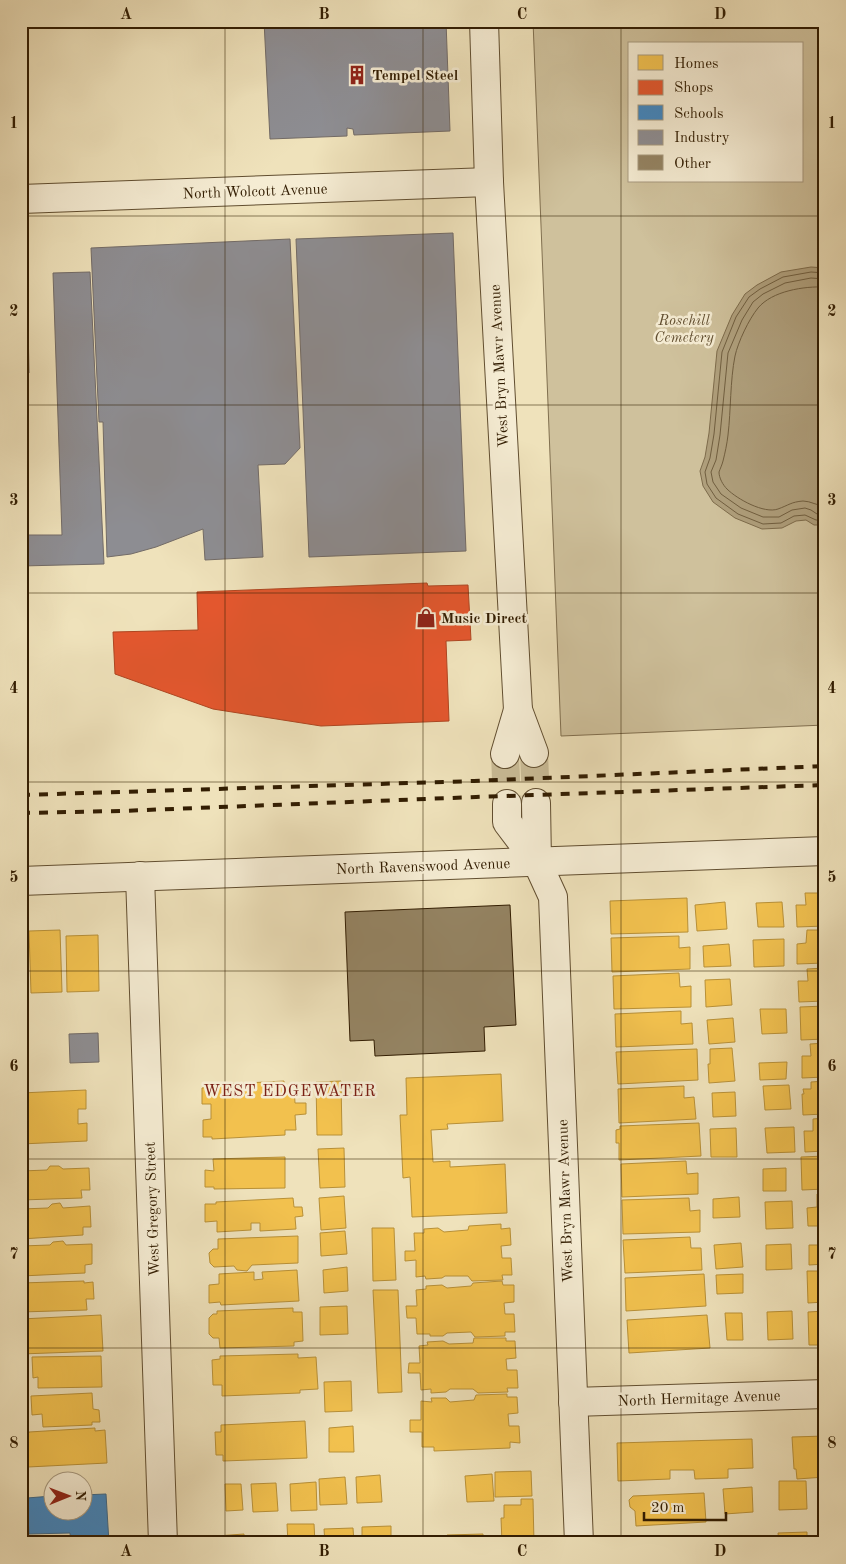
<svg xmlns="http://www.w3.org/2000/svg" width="846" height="1564" viewBox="0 0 846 1564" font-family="'Old Standard TT',serif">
  <rect width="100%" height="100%" fill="#efe2bb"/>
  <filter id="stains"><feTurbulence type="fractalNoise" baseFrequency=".004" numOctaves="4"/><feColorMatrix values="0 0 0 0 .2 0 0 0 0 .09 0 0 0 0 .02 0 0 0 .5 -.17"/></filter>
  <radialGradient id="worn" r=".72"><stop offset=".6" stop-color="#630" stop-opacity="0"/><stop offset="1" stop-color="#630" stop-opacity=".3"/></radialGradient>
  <path fill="#cfc19c" stroke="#806f4f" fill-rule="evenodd" d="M533,21H825V725L561,736ZM630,44H802V181H630Z"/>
  <polygon fill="#af9f7c" stroke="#7d6b4b" points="811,267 825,268 825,525 814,525 806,520 796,521 782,528 762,529 735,518 713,502 703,486 700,471 705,457 709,433 717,351 732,315 745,294 757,285 781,272"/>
  <g fill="#f2c14e" stroke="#b89037">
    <polygon points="805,893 825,893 825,926 797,927 796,905 806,905"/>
    <polygon points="687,898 688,932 611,934 610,901"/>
    <polygon points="725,902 727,929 697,931 695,905"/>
    <polygon points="782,902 784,927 758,927 756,903"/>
    <polygon points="60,930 62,992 31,993 29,931"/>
    <polygon points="807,930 825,930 825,963 797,964 797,944 806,943"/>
    <polygon points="98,935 99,991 67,992 66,936"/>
    <polygon points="679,936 679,948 690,947 690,969 612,972 611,938"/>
    <polygon points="784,939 784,966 754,967 753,940"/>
    <polygon points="729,944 731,966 704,967 703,946"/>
    <polygon points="825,968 825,1001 799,1002 798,981 808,981 807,969"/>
    <polygon points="679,973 680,987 691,986 691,1007 614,1009 613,976"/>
    <polygon points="730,979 732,1005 706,1007 705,980"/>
    <polygon points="825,1006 825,1039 801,1040 800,1007"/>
    <polygon points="760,1009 786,1009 787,1033 762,1034"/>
    <polygon points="681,1011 681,1024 692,1023 693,1044 616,1047 615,1014"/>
    <polygon points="733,1018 735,1042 709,1044 707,1020"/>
    <polygon points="825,1043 825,1077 802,1078 802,1056 811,1056 810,1044"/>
    <polygon points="732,1048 735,1081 709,1083 708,1064 710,1064 710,1049"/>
    <polygon points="697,1049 698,1080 618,1084 616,1052"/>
    <polygon points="787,1062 786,1079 760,1080 759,1063"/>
    <polygon points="501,1074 503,1121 447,1124 448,1129 431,1130 433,1162 450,1161 450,1167 505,1164 507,1213 412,1217 410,1177 403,1178 400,1115 407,1115 406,1078"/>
    <polygon points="284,1081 284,1087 294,1086 295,1103 306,1103 306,1114 295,1115 296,1130 285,1130 285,1135 212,1139 212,1137 203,1137 203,1120 211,1119 211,1104 202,1104 202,1088 210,1087 210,1085"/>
    <polygon points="341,1081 342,1135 317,1135 316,1082"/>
    <polygon points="825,1081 825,1114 803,1115 802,1094 804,1094 803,1089 811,1089 811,1082"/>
    <polygon points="789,1085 791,1109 765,1110 763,1086"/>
    <polygon points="684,1086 684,1098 694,1097 696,1119 619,1123 618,1089"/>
    <polygon points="86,1090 86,1109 78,1109 78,1124 87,1123 87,1141 21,1144 21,1093"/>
    <polygon points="735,1092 736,1116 713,1117 712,1093"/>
    <polygon points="825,1118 825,1151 805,1152 804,1131 813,1131 813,1119"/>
    <polygon points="699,1123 701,1156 619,1160 619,1143 616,1143 616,1130 620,1129 620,1126"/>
    <polygon points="794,1127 795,1152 767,1153 765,1128"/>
    <polygon points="736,1128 737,1157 711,1157 710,1129"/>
    <polygon points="344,1148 345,1187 320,1188 318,1149"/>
    <polygon points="825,1156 825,1189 802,1190 801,1157"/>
    <polygon points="285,1157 285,1188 214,1189 214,1187 205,1187 205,1170 214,1171 213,1159"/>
    <polygon points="686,1161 687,1174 698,1173 698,1194 622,1197 621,1164"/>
    <polygon points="50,1166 59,1166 63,1169 89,1168 90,1190 81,1190 82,1198 21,1200 21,1171 47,1170"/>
    <polygon points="786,1168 786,1191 763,1191 763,1169"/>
    <polygon points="817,1194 825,1194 825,1226 808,1226 807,1208 817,1207"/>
    <polygon points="344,1196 346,1228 321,1230 319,1198"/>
    <polygon points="739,1197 740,1217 713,1218 713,1199"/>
    <polygon points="293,1198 294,1207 302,1207 303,1216 295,1217 296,1229 260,1231 260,1223 251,1223 251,1230 217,1232 217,1221 205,1222 205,1204 216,1204 216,1202"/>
    <polygon points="689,1198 690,1211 700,1210 700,1232 623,1234 622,1200"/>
    <polygon points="792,1201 793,1228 766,1229 765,1202"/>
    <polygon points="60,1203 63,1208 90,1206 91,1227 83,1227 83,1235 21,1239 21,1209 48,1208 52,1204"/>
    <polygon points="501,1224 501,1229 510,1228 511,1245 501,1246 502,1258 511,1258 512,1275 502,1275 503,1280 472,1281 468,1276 445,1276 442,1278 426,1279 425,1276 416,1277 416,1260 405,1261 405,1251 415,1251 414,1233 424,1233 424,1229 438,1228 444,1232 468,1230 469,1226"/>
    <polygon points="372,1228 394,1228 396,1280 373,1281"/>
    <polygon points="345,1231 347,1254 321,1256 320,1233"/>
    <polygon points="825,1231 825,1264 809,1265 809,1245 819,1245 819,1232"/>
    <polygon points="298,1236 298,1263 252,1265 247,1271 237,1270 234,1266 214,1267 210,1263 209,1253 213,1249 218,1249 218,1239"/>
    <polygon points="690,1237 691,1248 701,1248 702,1270 625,1273 623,1240"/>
    <polygon points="63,1241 66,1245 92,1244 92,1264 85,1265 85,1273 21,1276 21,1246 50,1245 53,1242"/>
    <polygon points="741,1243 743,1267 716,1269 714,1245"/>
    <polygon points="791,1244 792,1269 766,1270 766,1245"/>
    <polygon points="347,1267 348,1291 324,1293 323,1270"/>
    <polygon points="297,1270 299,1301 221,1305 220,1302 209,1303 209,1285 219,1284 219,1274 254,1272 254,1280 263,1279 262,1272"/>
    <polygon points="807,1271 825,1271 825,1302 808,1303"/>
    <polygon points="704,1274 706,1306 626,1311 625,1278"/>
    <polygon points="743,1274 743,1293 717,1294 716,1275"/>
    <polygon points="84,1281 84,1283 93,1282 94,1299 86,1299 87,1310 21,1312 21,1283"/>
    <polygon points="502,1281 503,1285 514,1285 514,1302 504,1303 505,1314 514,1314 515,1332 505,1332 505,1336 475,1337 471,1332 447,1333 443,1336 430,1336 430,1334 417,1334 416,1318 407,1318 406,1306 417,1306 416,1290 426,1289 426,1286 442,1285 447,1288 471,1286 473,1283"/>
    <polygon points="373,1290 398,1290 402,1392 378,1393"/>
    <polygon points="347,1306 348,1334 320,1335 320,1307"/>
    <polygon points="293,1308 293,1312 302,1312 303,1341 294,1342 294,1346 220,1348 219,1338 213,1338 209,1334 209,1318 213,1314 217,1314 217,1311"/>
    <polygon points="792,1311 793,1339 768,1340 767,1312"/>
    <polygon points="825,1311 825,1345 809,1345 808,1312"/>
    <polygon points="725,1313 742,1313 743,1340 727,1340"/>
    <polygon points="101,1315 103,1351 21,1354 21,1319"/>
    <polygon points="707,1315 710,1348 629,1353 627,1320"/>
    <polygon points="474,1338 506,1338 506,1341 515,1341 516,1358 506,1359 507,1370 517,1370 518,1388 507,1388 508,1392 478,1393 473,1389 450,1389 446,1392 431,1393 431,1389 421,1390 420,1373 408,1373 409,1363 420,1363 419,1346 428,1345 427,1342 443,1341 449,1344 473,1343"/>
    <polygon points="298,1354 298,1358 316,1357 318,1389 300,1390 300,1393 222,1396 222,1385 213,1385 212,1360 220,1359 220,1356"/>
    <polygon points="101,1356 102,1387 38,1388 38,1377 33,1378 32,1357"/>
    <polygon points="351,1381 352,1411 325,1412 324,1382"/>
    <polygon points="92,1393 93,1409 99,1410 100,1422 92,1422 92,1425 43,1427 42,1414 32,1415 31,1396"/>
    <polygon points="507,1394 507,1397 517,1397 518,1413 508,1414 509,1426 519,1426 520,1443 510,1442 510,1448 434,1451 434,1447 422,1447 422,1432 410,1432 410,1420 421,1420 421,1401 432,1402 431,1398 446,1398 450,1402 474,1400 476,1395"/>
    <polygon points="305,1421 307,1458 223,1461 223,1455 216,1455 215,1432 221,1432 221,1425"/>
    <polygon points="353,1426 354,1452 329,1452 329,1428"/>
    <polygon points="95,1428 95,1431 105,1430 107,1463 28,1467 28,1457 21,1458 21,1434 29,1433 29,1432"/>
    <polygon points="825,1436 825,1477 797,1479 796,1469 794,1469 792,1437"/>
    <polygon points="752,1439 753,1468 728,1469 728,1478 695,1479 694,1470 670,1470 670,1479 618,1481 617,1443"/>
    <polygon points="531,1471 532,1496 495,1497 495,1472"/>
    <polygon points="492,1474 494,1501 467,1502 465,1476"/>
    <polygon points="380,1475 382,1502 357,1503 356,1477"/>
    <polygon points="345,1477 347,1504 320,1505 319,1479"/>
    <polygon points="779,1481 806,1481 807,1509 779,1510"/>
    <polygon points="316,1482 317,1510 291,1511 290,1484"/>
    <polygon points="276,1483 278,1511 253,1512 251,1484"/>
    <polygon points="225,1484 241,1484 243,1510 226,1511"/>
    <polygon points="752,1487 753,1512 725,1514 723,1489"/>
    <polygon points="704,1493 706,1522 636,1526 635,1511 630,1507 629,1500 633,1496"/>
    <polygon points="521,1499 533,1499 534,1543 502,1543 501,1518 504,1518 504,1505 521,1505"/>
    <polygon points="287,1524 314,1524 315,1543 288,1543"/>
    <polygon points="391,1526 391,1543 362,1543 362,1527"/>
    <polygon points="353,1528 354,1543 325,1543 324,1529"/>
    <polygon points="807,1532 807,1543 779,1543 778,1533"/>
    <polygon points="244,1534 244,1543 217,1543 217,1536"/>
    <polygon points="483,1534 483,1543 448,1543 447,1535"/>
    <polygon points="756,1538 756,1543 730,1543 730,1539"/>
    <polygon points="711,1540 712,1543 668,1543"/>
  </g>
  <polygon fill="#e4572e" stroke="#af4621" points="427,583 428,586 468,585 471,640 446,641 449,721 321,726 213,709 115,674 113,632 198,630 197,592"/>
  <polygon fill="#3f88c5" stroke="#3b688a" points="106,1494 109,1543 71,1543 70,1533 29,1534 27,1498 52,1496 52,1512 82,1512 82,1495"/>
  <g fill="#8d8d92" stroke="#726b67">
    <polygon points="264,21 446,21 450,131 354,135 353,129 347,128 347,136 270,139"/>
    <polygon points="453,233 466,551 309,557 296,239"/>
    <polygon points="290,239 300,448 285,464 258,465 263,557 205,560 203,529 156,547 131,554 107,557 103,422 99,422 91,248"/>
    <polygon points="90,272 104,564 21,566 21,535 62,535 53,273"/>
    <polygon points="21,275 27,275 29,373 21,374"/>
    <polygon points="98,1033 99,1062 70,1063 69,1034"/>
    <polygon points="21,1045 23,1045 25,1072 21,1072"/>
  </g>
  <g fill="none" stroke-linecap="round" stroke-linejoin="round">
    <g stroke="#705e3f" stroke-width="1">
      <polyline points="825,273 811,272 783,277 760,289 749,297 736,317 722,352 714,434 710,458 705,472 707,484 716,498 738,514 763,524 781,523 794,516 805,515 816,520 825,520"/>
      <polyline points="825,279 811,278 785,283 763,294 753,302 742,320 728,353 720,435 716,460 711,472 713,482 721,494 741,508 763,517 779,517 792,510 805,508 811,510 817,514 825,514"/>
      <path d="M825,287C804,286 772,291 758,308C749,319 738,342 735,356C730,381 731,410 728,435C727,444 725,453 723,461C722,465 720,469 719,472C719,478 723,485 727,489C737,499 764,514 778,509C789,505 791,502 803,501C811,501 817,506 825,506"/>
    </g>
  </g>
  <polygon fill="#948362" stroke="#321d02" points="510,905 516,1025 484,1027 485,1051 375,1056 374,1040 350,1041 345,912"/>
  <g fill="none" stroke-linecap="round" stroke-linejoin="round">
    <g stroke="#c9bb96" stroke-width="28" stroke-dasharray="28 14" stroke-linecap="butt">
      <polyline points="534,753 536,803"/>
      <polyline points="505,754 507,804"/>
    </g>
    <defs>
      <g id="minor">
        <polyline points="484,21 489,182 518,710 534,753"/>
        <polyline points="21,199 489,182"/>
        <polyline points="505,754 518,710"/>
        <polyline points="536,803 537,862"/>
        <polyline points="507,804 507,822 537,862 553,897 579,1543"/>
        <polyline points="140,876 163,1543"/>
        <polyline points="21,881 825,851"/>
        <polyline points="573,1402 825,1394"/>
      </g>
    </defs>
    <use href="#minor" stroke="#614e30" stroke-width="30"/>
    <use href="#minor" stroke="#f5ecd3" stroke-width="28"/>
    <g stroke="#321d02" stroke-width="4" stroke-dasharray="9 9" stroke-linecap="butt">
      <polyline points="21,795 474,781 825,766"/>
      <polyline points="21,813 120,811 476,797 825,785"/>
    </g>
  </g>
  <path fill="none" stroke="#321d02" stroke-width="1" stroke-opacity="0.55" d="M225,21V1543M423,21V1543M621,21V1543M21,216H825M21,405H825M21,593H825M21,782H825M21,971H825M21,1159H825M21,1348H825"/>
  <defs>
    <symbol id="building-bare" viewBox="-9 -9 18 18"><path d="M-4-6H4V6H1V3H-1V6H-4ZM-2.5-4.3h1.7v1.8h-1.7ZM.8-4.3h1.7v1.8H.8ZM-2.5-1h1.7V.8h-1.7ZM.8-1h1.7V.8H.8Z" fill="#8f2418" stroke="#f5ecd3" stroke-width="2.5" paint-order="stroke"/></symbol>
    <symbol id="shop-bare" viewBox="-9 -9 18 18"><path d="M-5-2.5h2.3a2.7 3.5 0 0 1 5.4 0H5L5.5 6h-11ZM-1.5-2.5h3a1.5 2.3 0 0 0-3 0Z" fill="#8f2418" stroke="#f5ecd3" stroke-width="2.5" paint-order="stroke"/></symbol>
  </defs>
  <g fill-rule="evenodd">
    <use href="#building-bare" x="343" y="61" width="28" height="28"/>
    <use href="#shop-bare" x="412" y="604" width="28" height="28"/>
  </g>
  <g text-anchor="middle" stroke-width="5" stroke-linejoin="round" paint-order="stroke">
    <g font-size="15" font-weight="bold" fill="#321d02" stroke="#f5ecd3" text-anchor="start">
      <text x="372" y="80">Tempel Steel</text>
      <text x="441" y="623">Music Direct</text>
    </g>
    <g font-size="15" fill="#321d02" stroke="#f5ecd3">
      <text transform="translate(255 191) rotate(-2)" y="5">North Wolcott Avenue</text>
      <text transform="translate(499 366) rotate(-93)" y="5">West Bryn Mawr Avenue</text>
      <text transform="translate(423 866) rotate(-2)" y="5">North Ravenswood Avenue</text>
      <text transform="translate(565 1201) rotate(-92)" y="5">West Bryn Mawr Avenue</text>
      <text transform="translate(152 1209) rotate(-92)" y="5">West Gregory Street</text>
      <text transform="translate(699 1398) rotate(-2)" y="5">North Hermitage Avenue</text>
    </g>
    <g font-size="15" font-style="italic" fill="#614e30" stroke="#f5ecd3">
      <text x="684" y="325">Rosehill<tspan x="684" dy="17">Cemetery</tspan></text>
    </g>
    <g font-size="16" letter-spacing="1" fill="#7a1f14" stroke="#f5ecd3">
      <text x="290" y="1096">WEST EDGEWATER</text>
    </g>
  </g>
  <rect width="846" height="1564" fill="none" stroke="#efe2bb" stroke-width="55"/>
  <rect x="628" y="42" width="175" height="140" fill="#f5ecd3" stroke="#a7997f"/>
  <rect x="638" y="55" width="25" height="15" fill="#f2c14e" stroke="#a7997f"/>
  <text x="674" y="68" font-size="15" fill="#321d02">Homes</text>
  <rect x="638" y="80" width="25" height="15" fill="#e4572e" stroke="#a7997f"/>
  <text x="674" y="92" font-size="15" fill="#321d02">Shops</text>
  <rect x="638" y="105" width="25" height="15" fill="#3f88c5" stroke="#a7997f"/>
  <text x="674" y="118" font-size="15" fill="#321d02">Schools</text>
  <rect x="638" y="130" width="25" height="15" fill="#8d8d92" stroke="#a7997f"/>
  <text x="674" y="142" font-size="15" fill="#321d02">Industry</text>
  <rect x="638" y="155" width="25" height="15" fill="#948362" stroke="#a7997f"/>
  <text x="674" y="168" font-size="15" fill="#321d02">Other</text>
  <g transform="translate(68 1496) rotate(89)"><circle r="24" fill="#f5ecd3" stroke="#a7997f"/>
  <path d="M0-4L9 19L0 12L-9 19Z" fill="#8f2418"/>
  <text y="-8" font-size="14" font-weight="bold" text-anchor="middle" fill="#321d02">N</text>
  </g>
  <path d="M644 1512v8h82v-8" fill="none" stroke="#321d02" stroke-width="2.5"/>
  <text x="651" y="1512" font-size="15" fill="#321d02" stroke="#f5ecd3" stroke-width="4" paint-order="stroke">20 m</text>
  <rect x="28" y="28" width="790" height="1508" fill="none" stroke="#321d02" stroke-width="2"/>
  <g font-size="16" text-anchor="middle" font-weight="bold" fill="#321d02">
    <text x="126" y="19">A</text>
    <text x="324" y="19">B</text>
    <text x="522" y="19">C</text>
    <text x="720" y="19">D</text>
    <text x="14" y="128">1</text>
    <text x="832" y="128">1</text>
    <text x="14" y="316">2</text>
    <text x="832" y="316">2</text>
    <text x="14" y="505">3</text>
    <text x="832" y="505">3</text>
    <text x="14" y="693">4</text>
    <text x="832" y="693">4</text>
    <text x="14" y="882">5</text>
    <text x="832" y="882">5</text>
    <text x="14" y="1071">6</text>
    <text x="832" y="1071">6</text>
    <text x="14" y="1259">7</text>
    <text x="832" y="1259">7</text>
    <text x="14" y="1448">8</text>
    <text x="832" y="1448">8</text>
    <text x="126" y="1556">A</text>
    <text x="324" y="1556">B</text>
    <text x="522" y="1556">C</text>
    <text x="720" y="1556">D</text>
  </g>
  <rect width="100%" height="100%" filter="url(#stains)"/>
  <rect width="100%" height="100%" fill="url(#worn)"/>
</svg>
